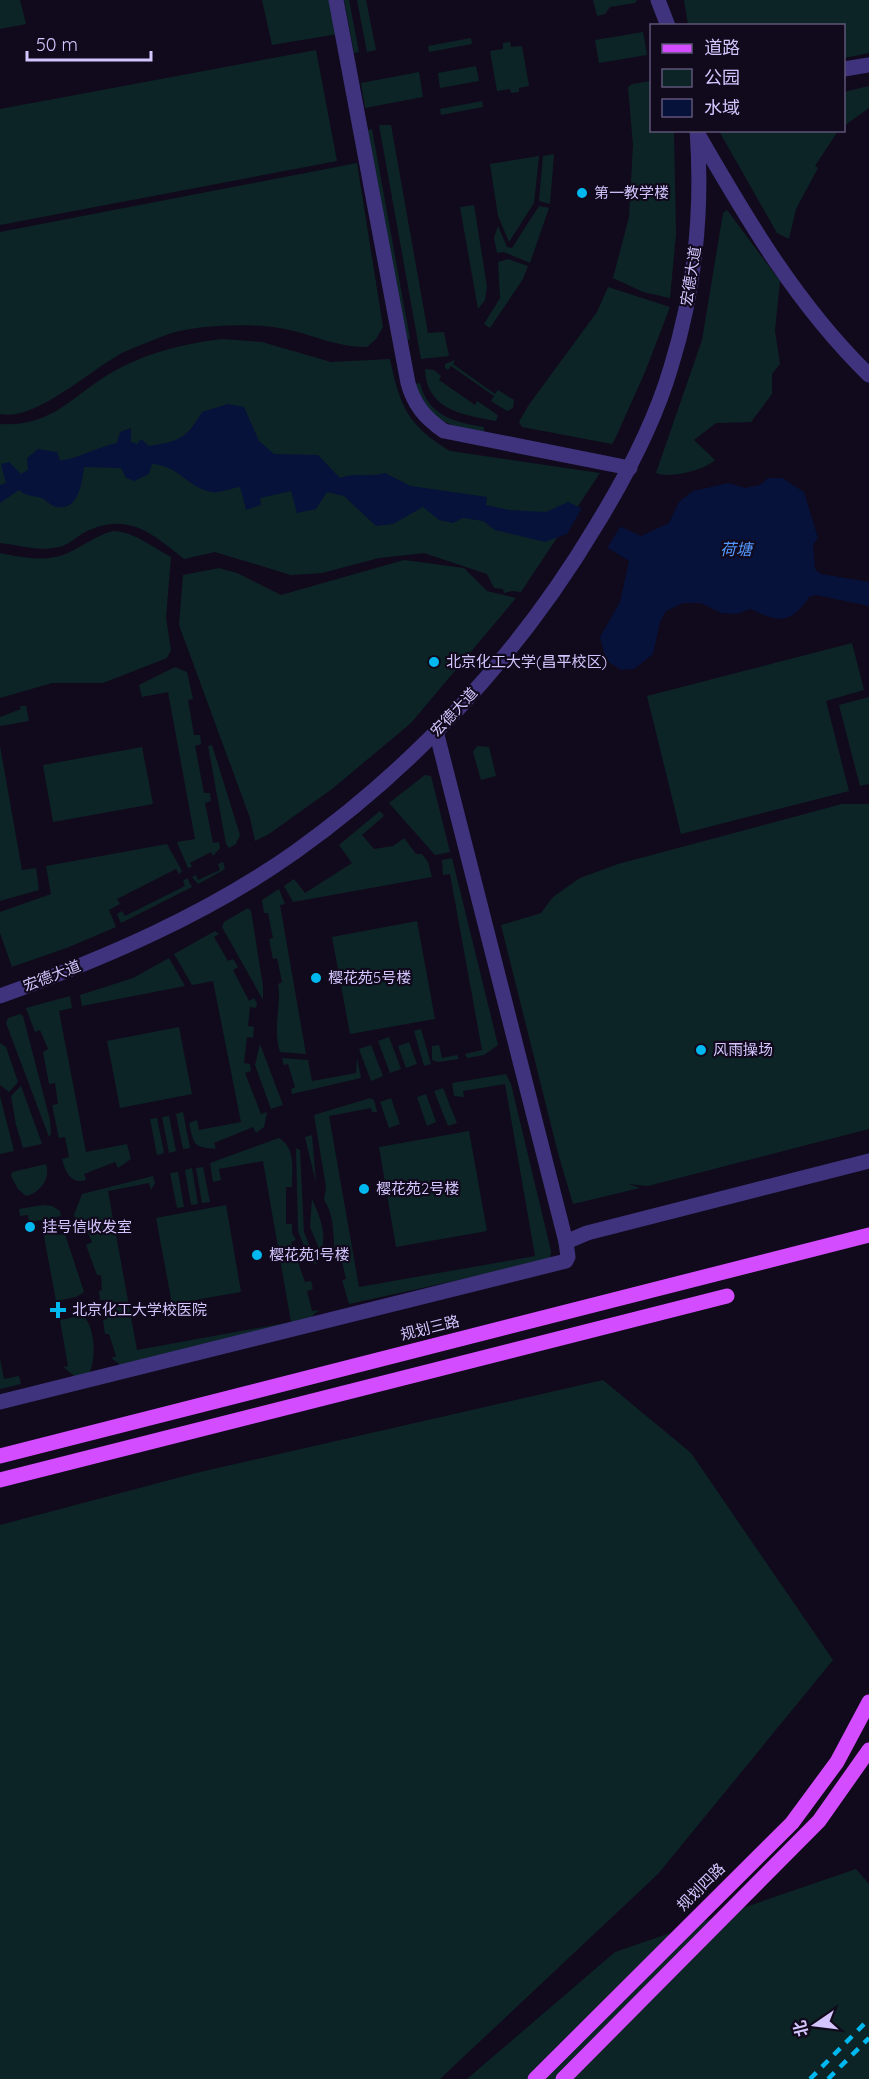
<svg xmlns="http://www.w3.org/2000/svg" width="869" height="2079" viewBox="0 0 869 2079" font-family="Quicksand,'Noto Sans SC',sans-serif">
  <rect width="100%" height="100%" fill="#100a1c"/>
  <g fill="#0d2426">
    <polygon points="0,0 20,0 26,24 0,29"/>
    <polygon points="262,0 331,0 338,34 272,45"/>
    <polygon points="344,0 349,0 359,52 354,53"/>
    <polygon points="357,0 366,0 376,50 367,52"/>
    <polygon points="593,0 637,0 635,3 610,7 605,14 597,16"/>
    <polygon points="684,0 869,0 869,53 844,58 844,26 688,25"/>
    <polygon points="643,32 647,55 599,63 595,40"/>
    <polygon points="471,38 472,44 429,52 428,46"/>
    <polygon points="510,42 511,47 522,46 529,86 519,88 519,92 511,93 510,89 497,91 490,51 503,49 503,43"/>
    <polygon points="316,50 337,161 0,225 0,109"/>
    <polygon points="476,66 479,81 440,88 438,73"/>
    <polygon points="419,72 423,97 365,108 361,83"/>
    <polygon points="651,81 652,130 674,131 676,234 670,298 643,292 613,278 629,217 633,145 628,87 632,84"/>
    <polygon points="869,86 869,108 844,126 844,92"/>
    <polygon points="482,101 483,107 441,115 440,109"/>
    <polygon points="379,125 391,125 428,333 444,332 449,356 421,359"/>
    <polygon points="372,129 410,339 405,340 368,130"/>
    <polygon points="719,131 838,131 815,166 818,168 796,209 789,239 777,233"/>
    <polygon points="554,154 550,204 539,201 543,156"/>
    <polygon points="539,156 534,203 509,242 498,216 490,164"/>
    <path d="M357,163L383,327L376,339L367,347C333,347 311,333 279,328C251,323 193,325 166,335C152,341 137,346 124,352C92,368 36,422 0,414V232Z"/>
    <polygon points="474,205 487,287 485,300 478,309 460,207"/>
    <polygon points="539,206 549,208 530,263 504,252 497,253 494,238 498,226 507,247 512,248"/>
    <path d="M727,210L780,281L775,331L780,364L772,374V394L751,422L716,423L694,440L715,460C705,470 669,479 656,473L702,340L723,213Z"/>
    <polygon points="508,259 528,266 523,279 490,328 484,324 500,298 498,262"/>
    <polygon points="608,287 670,307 645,372 615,439 612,444 522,427 519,422 528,406 597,312"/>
    <path d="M222,339L262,342L331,362L390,359C400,406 407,425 450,451L600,473L521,592L512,591L504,593L503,589L494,588L487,574L424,553L379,558L322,573L291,575L215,552L184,559C152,533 128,512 87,531C77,536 69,545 59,547C37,552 21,545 0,543V424C51,427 70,398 109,374C145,353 182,344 222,339Z"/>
    <polygon points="455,360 453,364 495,394 498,390 514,400 513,408 507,411 491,401 494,396 451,366 448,370 445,368 445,364"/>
    <path d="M425,369L434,370L441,376L439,380L475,405L477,401L495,413L498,416L496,421C464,415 426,410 425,369Z"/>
    <path d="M420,383C428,416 454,422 484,427V433C447,425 429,422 415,384Z"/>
    <path d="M113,531C135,532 152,547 171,557L166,618L171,650L167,658L103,683H52L0,698V553C24,558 48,563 70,552C85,545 97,535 113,531Z"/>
    <polygon points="404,560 464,568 487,591 516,598 411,723 332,789 269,834 255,841 250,818 179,625 183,575 219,568 237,573 281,595"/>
    <polygon points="852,643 864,690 826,701 849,791 681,834 647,696"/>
    <polygon points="175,667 187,672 193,699 188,700 194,735 200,735 201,744 195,746 204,793 210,793 211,801 205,803 213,843 219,842 220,848 213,856 211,852 190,863 192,867 188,868 177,842 195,839 168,692 142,697 139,685"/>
    <polygon points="869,697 869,784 860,786 839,705"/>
    <polygon points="20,706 26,706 29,721 0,726 0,717 21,709"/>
    <polygon points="212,745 240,835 236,844 229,848 226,844 208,746"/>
    <polygon points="0,746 22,870 36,868 39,890 0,901"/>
    <polygon points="477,746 489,747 496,776 481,780 473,752"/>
    <polygon points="142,747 153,804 53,822 43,765"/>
    <polygon points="425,775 431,776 450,852 435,855 389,803"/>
    <polygon points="842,804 869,804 869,1129 648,1186 628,1184 640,1188 573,1204 558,1153 501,925 541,913 553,897 580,878 618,864"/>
    <polygon points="380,811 384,816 362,835 374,849 393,846 404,838 416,854 422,854 428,862 432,877 293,902 284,886 294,879 305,893 352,863 339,845"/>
    <polygon points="167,844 182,871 179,874 176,869 117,899 120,904 109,910 116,927 69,947 12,967 0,933 0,912 51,894 46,866"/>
    <polygon points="452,858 498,1045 484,1055 467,1058 465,1054 482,1050 450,874 443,875 442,860"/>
    <polygon points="223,862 225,868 222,871 198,884 192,877 196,875 198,880 220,870 218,864"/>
    <polygon points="187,878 192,887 121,923 117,914 122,911 125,916 185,886 183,881"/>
    <path d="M279,889L285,904L280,905L306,1054L280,1052C272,1024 282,1008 278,984L282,982L277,958L273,959L269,939L273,938L268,913H264L262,900Z"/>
    <polygon points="248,908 251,911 263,986 263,1000 222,927 224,922"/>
    <polygon points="417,921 435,1019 350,1034 332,937"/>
    <path d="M215,931L219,934L214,937L228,961L233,959L238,967L233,970L249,1001L254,998L257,1003L256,1008L250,1007L248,1026L254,1027L253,1038L247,1037L244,1063L250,1064L251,1071L245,1073L261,1114L267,1112L264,1127L256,1133L253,1127L214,1143L216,1149C193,1147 194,1145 189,1123L197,1120L199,1130L241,1122L213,981L192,985L174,954Z"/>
    <polygon points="169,958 185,986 82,1006 80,995 133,978"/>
    <path d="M70,996L72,1008L59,1011L86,1152L127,1144L131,1159L118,1168L115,1162L84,1174L86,1180C71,1185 65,1171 62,1159L69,1157L65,1137L59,1138L52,1105L58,1104L55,1083L49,1084L43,1052L48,1049L40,1030L35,1032L26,1008Z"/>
    <polygon points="20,1014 23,1016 50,1120 51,1134 49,1137 6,1023 8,1018"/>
    <polygon points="179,1027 192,1094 120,1108 107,1041"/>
    <polygon points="421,1029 431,1064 424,1066 414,1031"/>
    <polygon points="389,1037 401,1069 390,1073 378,1041"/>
    <polygon points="409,1042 417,1064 406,1068 398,1046"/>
    <polygon points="0,1043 6,1047 18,1082 9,1092 0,1085"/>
    <polygon points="260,1044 283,1105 271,1109 255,1065"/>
    <polygon points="371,1045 383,1076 371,1081 359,1049"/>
    <polygon points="439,1045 442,1058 457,1055 459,1059 438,1062 432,1060 432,1046"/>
    <polygon points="282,1058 308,1060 312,1081 356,1073 357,1058 361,1078 292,1094 291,1089 295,1087 288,1064 284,1065"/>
    <path d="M506,1074L511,1084L551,1251L550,1260L349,1304L342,1280L346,1279L341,1257L336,1258C332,1238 336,1218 324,1200L326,1187L314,1115L370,1098L374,1100L377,1112H372L371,1108L329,1116L359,1287L535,1256L505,1084L463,1091L464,1097L454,1096L452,1083Z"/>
    <polygon points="21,1086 42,1144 23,1148 16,1125 11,1096"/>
    <polygon points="443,1088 457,1123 448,1126 434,1091"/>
    <polygon points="426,1094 436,1122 427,1126 417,1097"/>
    <polygon points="0,1096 14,1151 0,1154"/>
    <polygon points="391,1098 400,1124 389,1128 380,1102"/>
    <polygon points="183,1112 190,1148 183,1149 176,1114"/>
    <polygon points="169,1116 176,1151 169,1153 162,1117"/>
    <polygon points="157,1118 164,1153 157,1155 150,1119"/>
    <polygon points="469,1131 487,1231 396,1247 379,1147"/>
    <polygon points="312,1135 316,1183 305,1137"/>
    <path d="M279,1138C296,1148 292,1169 292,1187H286V1224H292V1233L296,1240L291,1242L305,1282L311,1281L313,1289L307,1291L312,1311L319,1310L307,1321L122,1366L111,1358L116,1356L109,1334H105L103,1320L107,1319L104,1300H100L99,1291L102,1290L101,1275H97L86,1245L92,1242L84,1223L78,1226L74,1215L82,1194L153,1176L155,1183L151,1190L149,1183L108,1191L137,1350L291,1322L263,1161L219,1169L221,1180L213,1182L210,1163Z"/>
    <polygon points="296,1148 300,1150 304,1232 317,1265 310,1261 298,1231"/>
    <path d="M46,1164C51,1178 40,1193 26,1196L18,1189L11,1176L12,1172Z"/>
    <polygon points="203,1167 210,1202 202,1203 196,1168"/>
    <polygon points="192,1168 198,1204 191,1205 185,1170"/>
    <polygon points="178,1172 184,1207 177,1208 170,1173"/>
    <path d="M312,1199C320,1217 327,1233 321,1253L310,1227Z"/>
    <polygon points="43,1205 52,1206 60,1211 61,1216 52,1218 54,1235 65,1234 84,1292 76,1297 56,1301 41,1220 29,1222 28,1215 20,1216 19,1209"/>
    <polygon points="226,1205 241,1292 172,1304 156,1218"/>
    <path d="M83,1315C96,1329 96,1359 89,1375L77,1378L63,1367L68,1366L60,1320Z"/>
    <polygon points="0,1359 4,1379 19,1376 21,1384 0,1389"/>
    <polygon points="603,1380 691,1453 833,1660 658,1874 440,2079 0,2079 0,1525 196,1473"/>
    <polygon points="856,1869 869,1884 869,2079 467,2079 615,1952"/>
  </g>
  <path fill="#061239" d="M228,404L244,407L259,441L274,454L318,455L340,478C355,472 367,478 385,473L411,486L487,497L486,505L509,510L546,512L568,502L641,536L669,523L679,502L693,491L728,483L745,488L760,485L768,478H782L804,492L818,538L813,545L815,569L821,574L869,582V606L816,595L809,597C792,624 778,623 751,609L736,614L721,613L701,603H683L666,611L660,622L653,654L634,669L621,670L606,660L600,637L620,602L629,561L605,546L572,532L545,542L495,530L483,521L463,518L453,523L439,520L423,507L393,524L376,526L344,496L327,492L316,509L297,513L291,491L260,498L261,505L246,510L240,487C232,488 220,493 212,492C186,487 180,466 152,464L149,474L134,481L126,478L121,468L84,467C82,484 78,514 53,506C49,504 45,499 41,498C32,495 27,497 19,490L0,503V485L6,483L1,464L9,462L21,474L28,470L27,458L38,449L57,452L60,460C69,462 103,445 117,443L120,432L131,428V442L137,444L141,439L149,446C180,441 186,439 202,412Z"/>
  <polygon fill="#100a1c" points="583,506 622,524 606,550 572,536 564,539"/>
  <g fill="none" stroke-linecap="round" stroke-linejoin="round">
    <g stroke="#40337d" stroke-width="15">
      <path d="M336,0L408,383C414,405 425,418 444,431L630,468"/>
      <polyline points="658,0 668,26"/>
      <polyline points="844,69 869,65"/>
      <path d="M699,136C748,221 798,306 869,375"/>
      <path d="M0,996C103,959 206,915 295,852C417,765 521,652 597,524C627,475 655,422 671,367C695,290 703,211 697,130"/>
      <polyline points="566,1242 587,1233 869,1161"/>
      <polyline points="0,1402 566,1261 568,1257 566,1242 436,731"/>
    </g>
    <g stroke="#d44cff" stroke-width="15">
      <polyline points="0,1456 869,1235"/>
      <polyline points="0,1480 727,1296"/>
      <polyline points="535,2079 792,1823 837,1762 869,1702"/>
      <polyline points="563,2079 819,1821 869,1750"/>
    </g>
    <g stroke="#00b8f0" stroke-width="4.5" stroke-dasharray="9 8" stroke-linecap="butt">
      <polyline points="810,2079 869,2019"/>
      <polyline points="828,2079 869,2038"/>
    </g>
  </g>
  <g fill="#00b8f0" stroke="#100a1c" stroke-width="2">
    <circle cx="582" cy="193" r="6"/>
    <circle cx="434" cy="662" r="6"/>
    <circle cx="316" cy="978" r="6"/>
    <circle cx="701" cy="1050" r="6"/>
    <circle cx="364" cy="1189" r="6"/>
    <circle cx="30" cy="1227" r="6"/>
    <circle cx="257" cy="1255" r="6"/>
    <path d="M55 1301h6v6h6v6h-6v6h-6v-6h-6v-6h6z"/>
  </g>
  <g text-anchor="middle" stroke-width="4.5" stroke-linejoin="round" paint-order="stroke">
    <g font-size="15" fill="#d4c5ff" stroke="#100a1c" text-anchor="start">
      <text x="594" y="198">第一教学楼</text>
      <text x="446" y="667">北京化工大学(昌平校区)</text>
      <text x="328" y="983">樱花苑5号楼</text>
      <text x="713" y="1055">风雨操场</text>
      <text x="376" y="1194">樱花苑2号楼</text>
      <text x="42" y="1232">挂号信收发室</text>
      <text x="269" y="1260">樱花苑1号楼</text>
      <text x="72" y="1315">北京化工大学校医院</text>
    </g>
    <g font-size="15" fill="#d4c5ff" stroke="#100a1c">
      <text transform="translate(691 276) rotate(-81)" y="5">宏德大道</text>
      <text transform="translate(454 712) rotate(-47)" y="5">宏德大道</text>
      <text transform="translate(52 976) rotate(-21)" y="5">宏德大道</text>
      <text transform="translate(430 1328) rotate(-14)" y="5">规划三路</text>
      <text transform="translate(701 1887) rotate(-45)" y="5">规划四路</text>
    </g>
    <g font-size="16" font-style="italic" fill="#5399ff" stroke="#100a1c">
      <text x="736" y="555">荷塘</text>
    </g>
  </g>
  <rect x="650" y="24" width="195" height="108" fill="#100a1c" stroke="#5e5577" stroke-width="1.5"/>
  <rect x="662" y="44" width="30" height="9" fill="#d44cff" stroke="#5e5577" stroke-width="1.5"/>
  <text x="704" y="54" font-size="18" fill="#d4c5ff">道路</text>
  <rect x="662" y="69" width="30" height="18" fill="#0d2426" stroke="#5e5577" stroke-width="1.5"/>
  <text x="704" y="84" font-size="18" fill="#d4c5ff">公园</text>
  <rect x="662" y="99" width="30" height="18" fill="#061239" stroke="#5e5577" stroke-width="1.5"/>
  <text x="704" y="114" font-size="18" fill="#d4c5ff">水域</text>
  <g transform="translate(815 2025) rotate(256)" stroke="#100a1c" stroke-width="4.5" paint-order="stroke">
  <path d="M0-4.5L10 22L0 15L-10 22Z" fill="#d4c5ff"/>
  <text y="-9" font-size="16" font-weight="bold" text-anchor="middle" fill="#d4c5ff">北</text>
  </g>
  <path d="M27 51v9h124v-9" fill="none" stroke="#d4c5ff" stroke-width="3"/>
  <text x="36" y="51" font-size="18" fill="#d4c5ff" stroke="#100a1c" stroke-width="4.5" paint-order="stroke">50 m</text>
</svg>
